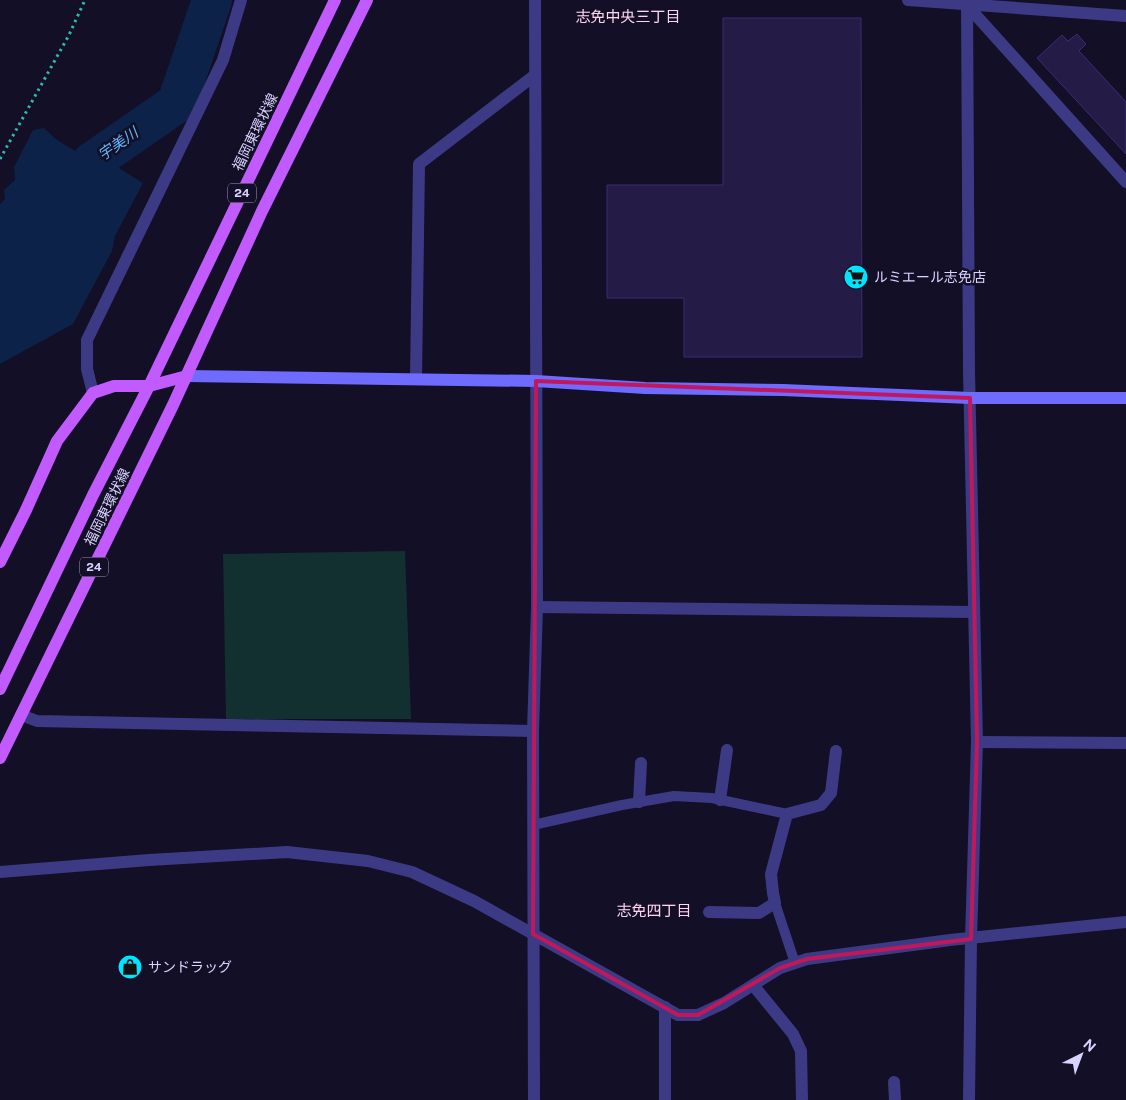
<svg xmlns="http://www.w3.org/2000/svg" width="1126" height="1100" viewBox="0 0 1126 1100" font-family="'Public Sans','Noto Sans JP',sans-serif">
  <rect width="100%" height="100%" fill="#130f26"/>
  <polygon fill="#12302f" points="405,551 411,719 226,719 223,554"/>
  <polygon fill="#0c2248" points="44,128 57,140 79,153 87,154 111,163 143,183 115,236 112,251 73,324 0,364 0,204 5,199 4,190 15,180 14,167 33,130"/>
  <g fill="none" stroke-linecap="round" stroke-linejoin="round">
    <polyline stroke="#0c2248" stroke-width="40" points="0,279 92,162 177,103 212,0"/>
  </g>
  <g fill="#241b47" stroke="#3b2d73">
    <polygon points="723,18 861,18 862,357 684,357 684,298 607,298 607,185 723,185"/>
    <polygon points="1077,34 1086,44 1079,51 1126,102 1126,154 1037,58 1062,35 1068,41"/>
  </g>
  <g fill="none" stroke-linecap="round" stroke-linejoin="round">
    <polyline stroke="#2fb8b0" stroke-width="3" stroke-dasharray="2.5 4" stroke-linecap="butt" points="0,159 69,35 85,0"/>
    <g stroke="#3d3a85" stroke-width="10">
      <polyline points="533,825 622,805 674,796 712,798 787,814"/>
      <polyline points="775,903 795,963"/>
    </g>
    <g stroke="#3d3a85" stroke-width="12">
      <polyline points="908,0 1126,16"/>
      <polyline points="967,0 969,371 977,742 971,939 969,1100"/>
      <polyline points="964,2 1126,182"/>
      <polyline points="416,379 419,164 535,75"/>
      <polyline points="93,393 87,369 87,340 223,60 241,0"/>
      <polyline points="537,607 974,612"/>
      <polyline points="21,715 37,721 533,731"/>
      <polyline points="977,742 1126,743"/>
      <polyline points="720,800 727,750"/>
      <polyline points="639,802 641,763"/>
      <polyline points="0,872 149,860 287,852 368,861 412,872 474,901 678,1015 698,1015 724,1003 780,968 807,959 950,940 1126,922"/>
      <polyline points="709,912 759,913 775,903 773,893 771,874 787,814 821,805 831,793 836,751"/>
      <polyline points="753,985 793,1034 801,1051 802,1100"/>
      <polyline points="665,1007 665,1100"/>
      <polyline points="894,1082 895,1100"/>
      <polyline points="534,1100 533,731 537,607 535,0"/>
    </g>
    <polyline stroke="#6f6bff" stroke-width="12" points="187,376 536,381 645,388 783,390 970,398 1126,398"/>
    <g stroke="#c25bff" stroke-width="12">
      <polyline points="0,562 26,510 57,441 93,393 114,386 149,386 187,376"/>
      <polyline points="0,689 93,495 149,386 335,0"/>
      <polyline points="0,758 173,405 262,211 367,0"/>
    </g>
  </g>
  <path fill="none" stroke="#c2185b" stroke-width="4" stroke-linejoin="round" d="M536,381L970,398L977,742L971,939L807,959L780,968L698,1015H678L533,934Z"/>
  <defs>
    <symbol id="supermarket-disc" viewBox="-11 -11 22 22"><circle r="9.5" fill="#00e5ff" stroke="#130f26"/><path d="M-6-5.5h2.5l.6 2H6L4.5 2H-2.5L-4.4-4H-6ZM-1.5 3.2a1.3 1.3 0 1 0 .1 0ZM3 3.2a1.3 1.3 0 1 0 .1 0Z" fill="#111"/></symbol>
    <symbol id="shop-disc" viewBox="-11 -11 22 22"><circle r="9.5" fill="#00e5ff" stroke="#130f26"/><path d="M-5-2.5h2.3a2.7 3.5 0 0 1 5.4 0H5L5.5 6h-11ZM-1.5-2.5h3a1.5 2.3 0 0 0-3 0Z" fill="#111"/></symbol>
  </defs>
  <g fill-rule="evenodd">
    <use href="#supermarket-disc" x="842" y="263" width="28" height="28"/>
    <use href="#shop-disc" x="116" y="953" width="28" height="28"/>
  </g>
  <g text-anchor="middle" stroke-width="5" stroke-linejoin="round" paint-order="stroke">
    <g fill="#130f26" stroke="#9e99be" stroke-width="1">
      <rect x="228" y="183.5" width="28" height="19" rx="4"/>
      <rect x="80" y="557.5" width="28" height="19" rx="4"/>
    </g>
    <g font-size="12" font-weight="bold" fill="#d9d4ff">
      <text x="242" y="197">24</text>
      <text x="94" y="571">24</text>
    </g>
    <g font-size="14" fill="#d9d4ff" stroke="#130f26">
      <text transform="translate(255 132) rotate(-64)" y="5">福岡東環状線</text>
      <text transform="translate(107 507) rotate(-64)" y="5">福岡東環状線</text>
    </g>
    <g font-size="14" fill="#d9d4ff" stroke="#130f26" text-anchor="start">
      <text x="874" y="282">ルミエール志免店</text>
      <text x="148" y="972">サンドラッグ</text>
    </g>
    <g font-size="15" fill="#ffd6f0" stroke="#130f26">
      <text x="628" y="22">志免中央三丁目</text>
      <text x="654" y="916">志免四丁目</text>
    </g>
    <g font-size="15" font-style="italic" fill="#62b6ff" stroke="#130f26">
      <text transform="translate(118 144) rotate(-35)" y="5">宇美川</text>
    </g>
  </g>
  <g transform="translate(1081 1055) rotate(42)" stroke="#130f26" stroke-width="4" paint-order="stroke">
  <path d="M0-4L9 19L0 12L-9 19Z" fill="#d9d4ff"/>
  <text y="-8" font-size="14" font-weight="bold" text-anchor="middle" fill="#d9d4ff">N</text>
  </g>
</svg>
